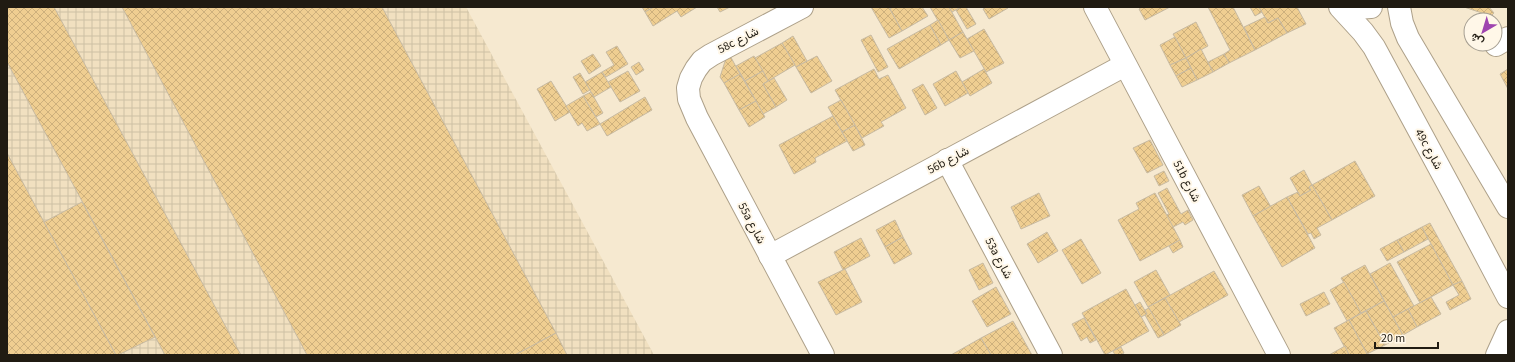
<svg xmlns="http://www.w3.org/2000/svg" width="1515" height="362" viewBox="0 0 1515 362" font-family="'Source Sans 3',Vazirmatn,sans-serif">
  <defs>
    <pattern id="industrial-grid" width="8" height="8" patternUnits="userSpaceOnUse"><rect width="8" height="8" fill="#f1e0c0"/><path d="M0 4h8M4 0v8" fill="none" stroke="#cec0a4"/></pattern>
    <pattern id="building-cross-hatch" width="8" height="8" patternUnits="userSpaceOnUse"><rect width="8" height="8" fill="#efce91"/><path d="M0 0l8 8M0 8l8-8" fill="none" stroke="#cdb07c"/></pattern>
  </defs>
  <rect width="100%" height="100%" fill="#f6e9d0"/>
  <polygon fill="url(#industrial-grid)" points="7,7 466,7 654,355 7,355"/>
  <g fill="url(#building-cross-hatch)" stroke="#c7baa2">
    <polygon points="7,7 54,7 241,355 165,355 7,62"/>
    <polygon points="122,7 382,7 556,333 515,355 307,355"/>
    <polygon points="642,7 654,7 645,12"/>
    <polygon points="654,7 697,7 681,17 677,11 653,26 645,12"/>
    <polygon points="717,7 730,7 720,12"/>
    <polygon points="871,7 889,7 902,31 889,38"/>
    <polygon points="893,7 922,7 928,16 902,31 890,9"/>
    <polygon points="930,7 949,7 963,32 949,40"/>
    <polygon points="949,7 961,7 952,12"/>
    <polygon points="961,7 966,7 976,24 967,29 956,10"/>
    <polygon points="986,7 1008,7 1008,8 989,19 983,9"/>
    <polygon points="1142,7 1170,7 1145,20 1139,9"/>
    <polygon points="1208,7 1233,7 1255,50 1229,63 1224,54 1230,50"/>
    <polygon points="1250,7 1259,7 1262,12 1255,16"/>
    <polygon points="1259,7 1297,7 1306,24 1287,33 1278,18 1268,23"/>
    <polygon points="1464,7 1489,7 1494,13 1491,16"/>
    <polygon points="1265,17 1268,23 1278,18 1287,33 1255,50 1244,27"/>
    <polygon points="938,20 949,40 941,45 930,25"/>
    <polygon points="1196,22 1208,46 1186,58 1173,34"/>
    <polygon points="930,25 941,45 899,69 887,49"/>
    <polygon points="984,29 1004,63 986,72 967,39"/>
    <polygon points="963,32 974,51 960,58 949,40"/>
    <polygon points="871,35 888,67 878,72 861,40"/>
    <polygon points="793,36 807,61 796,67 782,43"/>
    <polygon points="1175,37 1186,58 1170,65 1160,45"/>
    <polygon points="782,43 795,65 768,81 755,58"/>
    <polygon points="617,46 628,64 606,77 602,72 614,65 606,52"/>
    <polygon points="1201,49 1213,72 1197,80 1186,58"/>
    <polygon points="728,52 740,74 724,83 720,77"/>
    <polygon points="593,54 601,66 589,74 581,61"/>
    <polygon points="1224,54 1229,63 1213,72 1208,62"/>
    <polygon points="754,56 763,71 745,81 736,66"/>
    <polygon points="817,56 832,81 811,93 796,67"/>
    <polygon points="1186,58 1191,68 1176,76 1170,65"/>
    <polygon points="639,62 644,70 636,75 631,67"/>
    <polygon points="1191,68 1197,80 1182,87 1176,76"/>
    <polygon points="874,69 879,79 888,75 906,108 881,122 884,126 862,138 835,90"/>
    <polygon points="984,69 992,83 970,96 962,82"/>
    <polygon points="1508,69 1508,89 1500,74"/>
    <polygon points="628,71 640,91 620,102 608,82"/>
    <polygon points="763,71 768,81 763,84 776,107 763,114 745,81"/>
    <polygon points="956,71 968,93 945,106 933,84"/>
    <polygon points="602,72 611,87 594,97 585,82"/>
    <polygon points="580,73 590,90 583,94 573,77"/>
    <polygon points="740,74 756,101 739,110 724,83"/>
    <polygon points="774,78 787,100 776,107 763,84"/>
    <polygon points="551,81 570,112 555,121 537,89"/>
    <polygon points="923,84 937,108 925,115 912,90"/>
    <polygon points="591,92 603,113 596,117 583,96"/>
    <polygon points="583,96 600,124 587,131 582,123 578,126 566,106"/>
    <polygon points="645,97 652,110 607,136 600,124"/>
    <polygon points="841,100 855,125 842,132 828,107"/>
    <polygon points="756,101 765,117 749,127 739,110"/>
    <polygon points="833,116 847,141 815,158 816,162 794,174 779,145"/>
    <polygon points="855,125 865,145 853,151 842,132"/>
    <polygon points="1150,140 1163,165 1147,173 1133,148"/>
    <polygon points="7,153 44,222 116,355 7,355"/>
    <polygon points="1355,161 1375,196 1332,220 1312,185"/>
    <polygon points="1304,170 1312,185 1309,187 1311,190 1300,196 1290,178"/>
    <polygon points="1164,171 1169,181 1159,186 1154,176"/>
    <polygon points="1312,185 1332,220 1317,228 1321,235 1314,239 1311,233 1308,234 1287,197 1298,192 1300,196 1311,190 1309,187"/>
    <polygon points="1259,186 1271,207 1253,216 1242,195"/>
    <polygon points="1167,188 1181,214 1188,210 1193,220 1185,225 1183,222 1173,227 1166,215 1169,214 1158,193"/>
    <polygon points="1039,193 1050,216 1021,229 1011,207"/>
    <polygon points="1155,193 1180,240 1140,261 1118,220 1139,209 1136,203"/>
    <polygon points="1287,197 1315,248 1282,267 1253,216"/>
    <polygon points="82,202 155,337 118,355 116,355 44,222"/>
    <polygon points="895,220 903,237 885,247 876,230"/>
    <polygon points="1430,223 1462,281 1453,285 1422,227"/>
    <polygon points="1422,227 1428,239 1404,252 1397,240"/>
    <polygon points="1047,232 1058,251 1038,263 1027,244"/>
    <polygon points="903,237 912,254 894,264 885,247"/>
    <polygon points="861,238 870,256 843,270 834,252"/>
    <polygon points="1081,239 1101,273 1082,284 1062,250"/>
    <polygon points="1180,240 1183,247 1173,253 1169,246"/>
    <polygon points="1397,240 1404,252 1387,261 1380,249"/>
    <polygon points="1431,244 1453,285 1420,303 1397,262"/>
    <polygon points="983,263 993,283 979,290 969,270"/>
    <polygon points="1390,263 1414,306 1393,317 1370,274"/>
    <polygon points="1365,265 1384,301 1361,313 1341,278"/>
    <polygon points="845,269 862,302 836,315 818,282"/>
    <polygon points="1156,270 1170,295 1148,307 1134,282"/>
    <polygon points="1214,271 1228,295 1179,322 1165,298"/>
    <polygon points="1462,281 1471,299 1450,310 1446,302 1459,295 1453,285"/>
    <polygon points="1344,282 1361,313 1347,321 1330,290"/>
    <polygon points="996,287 1011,314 987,327 972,301"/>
    <polygon points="1126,289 1149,331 1105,355 1082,313"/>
    <polygon points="1324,292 1330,304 1306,316 1300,304"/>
    <polygon points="1431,297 1441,314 1417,327 1408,309"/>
    <polygon points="1165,298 1181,325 1164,335 1148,307"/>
    <polygon points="1384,301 1403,335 1385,345 1366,311"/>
    <polygon points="1140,302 1147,314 1141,317 1135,305"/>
    <polygon points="1149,308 1164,335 1158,338 1145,315 1147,314 1145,310"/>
    <polygon points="1408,309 1417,327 1403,335 1393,317"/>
    <polygon points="1366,311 1385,345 1367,354 1349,320"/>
    <polygon points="1084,318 1096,340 1090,343 1087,337 1081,341 1072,324"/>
    <polygon points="1349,320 1367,354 1366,355 1349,355 1334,328"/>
    <polygon points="1013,321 1032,355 991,355 981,338"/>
    <polygon points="556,333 567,355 515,355"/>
    <polygon points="981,338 991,355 951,355"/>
    <polygon points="1345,346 1349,355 1329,355"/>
    <polygon points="1121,347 1124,353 1120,355 1115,355 1113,351"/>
  </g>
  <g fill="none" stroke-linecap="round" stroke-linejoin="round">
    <defs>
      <g id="street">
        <polyline points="802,7 711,55 702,61 696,69 691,78 688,88 689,99 697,118 823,355"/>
        <polyline points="1095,7 1279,355"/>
        <polyline points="1496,45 1508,38"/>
        <polyline points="947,160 1051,355"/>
        <polyline points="770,256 1125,65"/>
        <polyline points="1497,355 1508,331"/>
      </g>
      <g id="secondary">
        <polyline points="1340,7 1363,32 1374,47 1453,193 1508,297"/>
        <polyline points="1349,7 1357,8 1371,7"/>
        <polyline points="1399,7 1402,23 1408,38 1508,207"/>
      </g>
    </defs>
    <use href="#street" stroke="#ada089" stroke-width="24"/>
    <use href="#secondary" stroke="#ada089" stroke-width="24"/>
    <use href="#street" stroke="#fff" stroke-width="22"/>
    <use href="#secondary" stroke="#fff" stroke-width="22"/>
  </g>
  <g text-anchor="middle" stroke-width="4" stroke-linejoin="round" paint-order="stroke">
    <g font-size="12" fill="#201b12" stroke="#fff7e8">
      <text transform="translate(738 40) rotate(-27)" y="4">58c شارع</text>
      <text transform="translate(1429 149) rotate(61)" y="4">49c شارع</text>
      <text transform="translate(948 160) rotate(-28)" y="4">56b شارع</text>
      <text transform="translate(1187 181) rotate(62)" y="4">51b شارع</text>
      <text transform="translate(752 223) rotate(62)" y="4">55a شارع</text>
      <text transform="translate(999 258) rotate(62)" y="4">53a شارع</text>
    </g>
  </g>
  <rect width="1515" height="362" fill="none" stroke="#201b12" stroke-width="16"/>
  <g transform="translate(1483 32) rotate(218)"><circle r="19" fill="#fff7e8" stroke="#a69f92"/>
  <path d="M0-3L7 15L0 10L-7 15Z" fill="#9f44af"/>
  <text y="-6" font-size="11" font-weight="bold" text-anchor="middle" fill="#201b12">ش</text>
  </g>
  <path d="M1375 342v6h63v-6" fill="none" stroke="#201b12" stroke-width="2"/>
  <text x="1381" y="342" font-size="12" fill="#201b12" stroke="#fff7e8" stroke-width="3" paint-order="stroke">20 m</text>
</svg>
